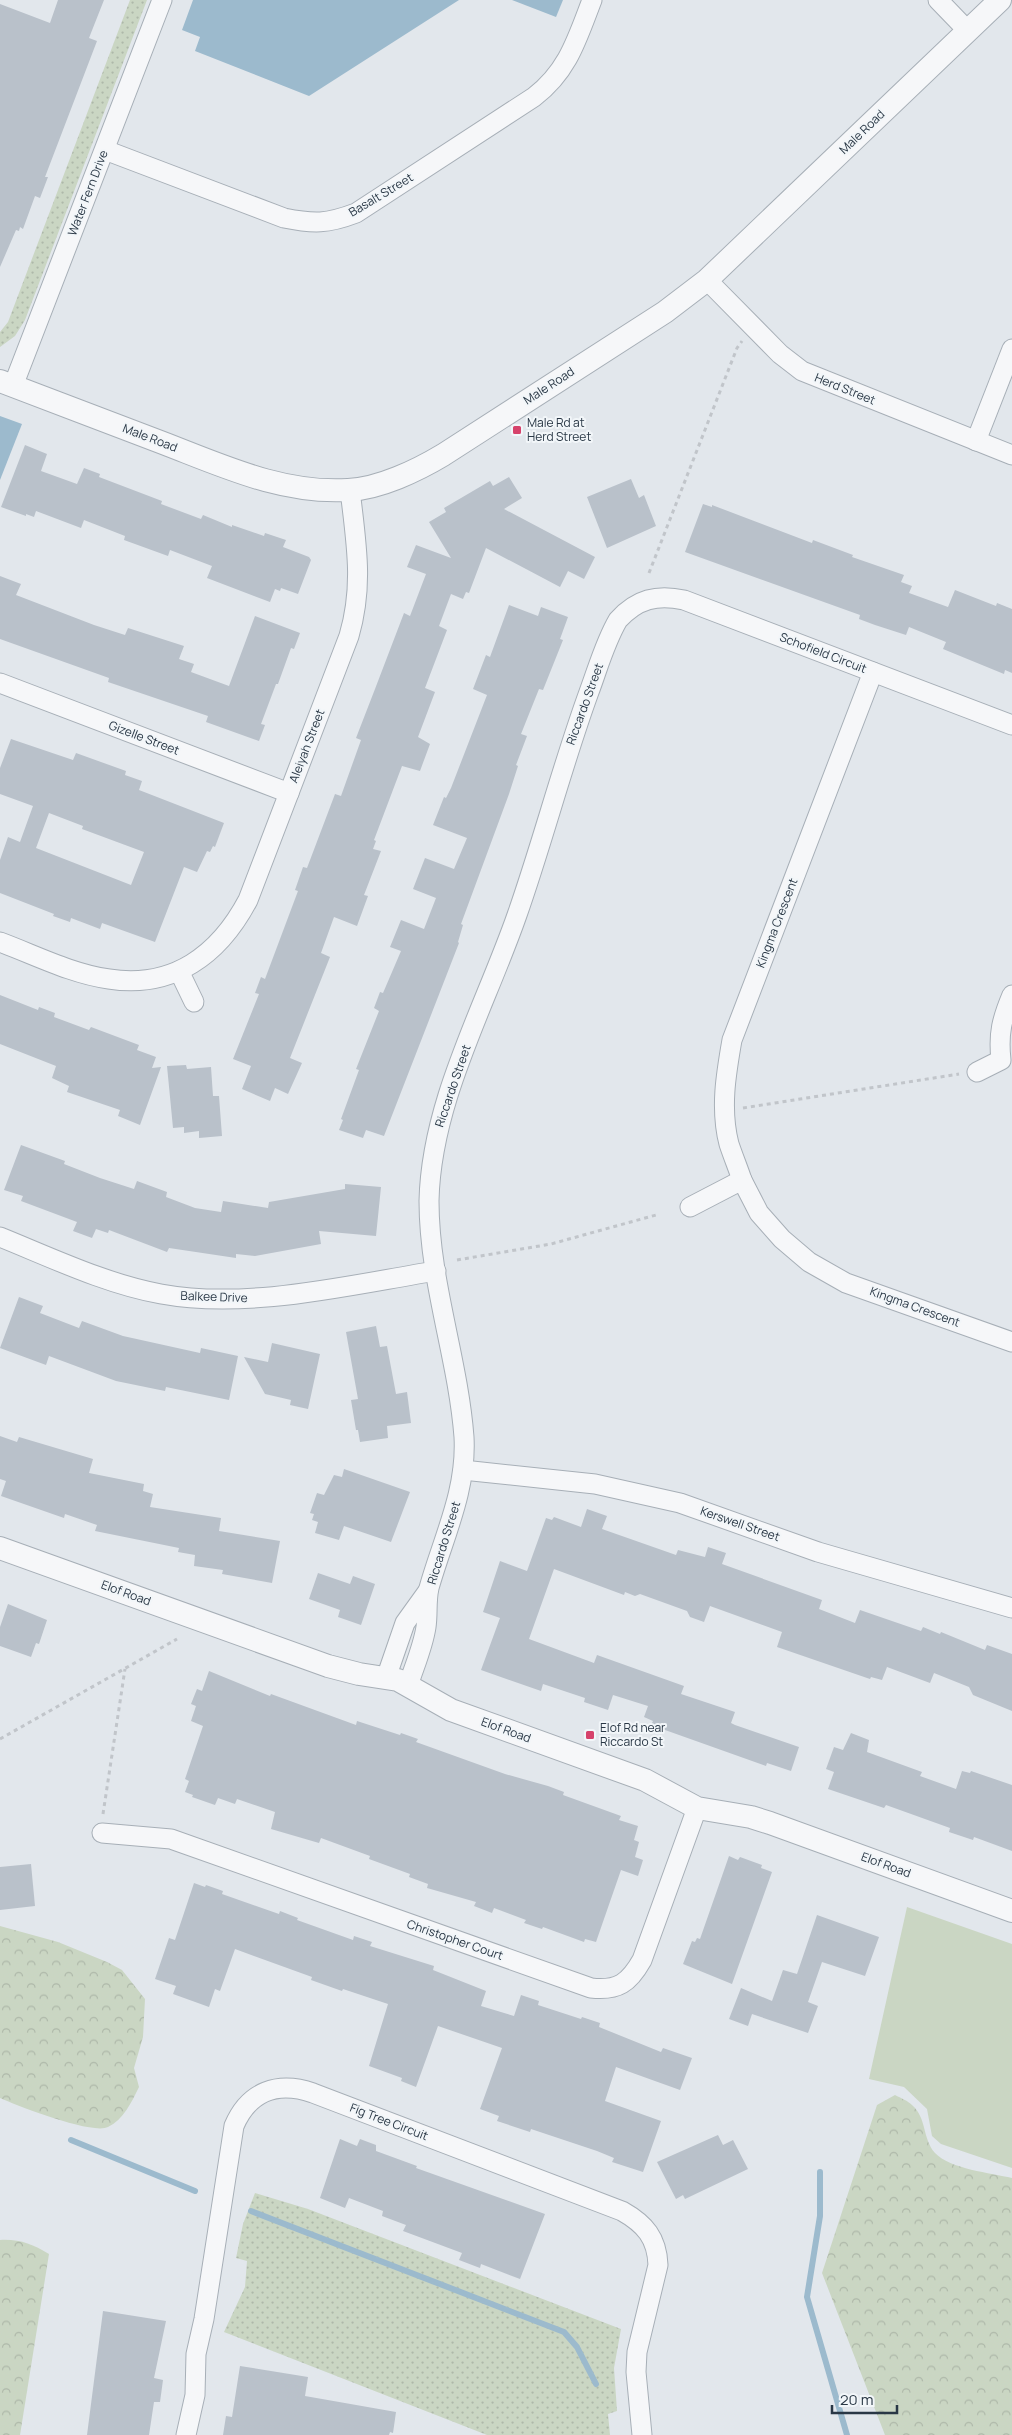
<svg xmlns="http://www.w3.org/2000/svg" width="1012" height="2435" viewBox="0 0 1012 2435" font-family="Manrope,sans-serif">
  <defs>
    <pattern id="grass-dots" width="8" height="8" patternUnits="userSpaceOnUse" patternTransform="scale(1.25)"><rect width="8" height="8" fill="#cad6c3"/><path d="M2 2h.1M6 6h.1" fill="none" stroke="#aeb8a9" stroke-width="1.8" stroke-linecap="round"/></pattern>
    <pattern id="forest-crowns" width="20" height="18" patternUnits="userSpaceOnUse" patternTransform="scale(1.25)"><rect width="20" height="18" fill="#cad6c3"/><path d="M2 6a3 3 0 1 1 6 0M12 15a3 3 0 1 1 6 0" fill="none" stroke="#aeb8a9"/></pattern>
  </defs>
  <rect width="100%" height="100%" fill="#e2e7ec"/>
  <g fill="url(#grass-dots)">
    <polygon points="130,0 147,0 25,320 15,336 0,347 0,332 8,322"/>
    <polygon points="255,2193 308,2209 621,2329 614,2368 617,2411 608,2414 610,2435 487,2435 224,2332 245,2287 247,2261 236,2258 243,2224"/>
  </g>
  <g fill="url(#forest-crowns)">
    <path d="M0,1926L58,1942L107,1962L122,1970L145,1999L143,2037L134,2068L139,2087C131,2103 124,2119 108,2127C92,2135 18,2106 0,2098Z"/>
    <path d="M895,2095C901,2098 908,2101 912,2105C927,2118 922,2138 935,2153C950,2169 991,2173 1012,2178V2435H885L822,2273L877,2105Z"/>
    <path d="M0,2240C20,2239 32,2244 49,2254L20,2435H0Z"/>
  </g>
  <polygon fill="#cad6c3" points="907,1907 1012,1944 1012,2168 941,2144 932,2136 927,2109 904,2087 869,2079"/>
  <g fill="#9cbacd">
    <polygon points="193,0 459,0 309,96 195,51 200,37 182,30"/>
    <polygon points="512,0 563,0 556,17"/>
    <polygon points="0,416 22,424 0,480"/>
  </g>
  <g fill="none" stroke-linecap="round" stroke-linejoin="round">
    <g stroke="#9cbacd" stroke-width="6">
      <polyline points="71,2140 195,2191"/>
      <polyline points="820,2172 820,2216 807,2297 847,2435"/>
      <polyline points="251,2211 564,2332 577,2347 596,2384"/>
    </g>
  </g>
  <g fill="#b9c1ca" fill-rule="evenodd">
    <polygon points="58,0 104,0 89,38 97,41 45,177 48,177 40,198 35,196 23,229 20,227 19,231 16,230 0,267 0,4 50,23"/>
    <polygon points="25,445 47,454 41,471 77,484 84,468 100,474 99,477 162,501 161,504 201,519 203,515 232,527 232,525 264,536 265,533 286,540 283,547 309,557 311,560 298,594 281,588 280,591 275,589 270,602 207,578 212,566 170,550 168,556 124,540 125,536 84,520 81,528 36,511 34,517 26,514 26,516 1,507"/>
    <polygon points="509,477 522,498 504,509 595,557 584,579 568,571 560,587 486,548 469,593 466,592 463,599 451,594 439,626 447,630 425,688 435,692 418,737 430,744 420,771 402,766 374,840 376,841 373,849 381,851 364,895 368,896 357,926 334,917 321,953 330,957 290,1058 302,1063 288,1094 275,1088 270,1101 242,1089 251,1066 233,1059 259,994 255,993 261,977 265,979 298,891 295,890 303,867 307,868 335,794 341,796 361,740 356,738 375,689 404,613 410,616 426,574 407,567 416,545 451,558 429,522 446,512 444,508 490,481 493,486"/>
    <polygon points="631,479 639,498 644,495 656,526 607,548 587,497"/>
    <polygon points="703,504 712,507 712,505 812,543 813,540 853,555 852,557 904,575 901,582 912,586 909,593 948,607 955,590 996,606 997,603 1012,609 1012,673 1005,670 1004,674 943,649 946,642 909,627 906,635 875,625 859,619 860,615 685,552"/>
    <polygon points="0,576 21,584 16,595 94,625 125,635 128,628 184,646 179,659 194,664 191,672 229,686 255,616 300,633 294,649 291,648 278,684 276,684 261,724 265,725 259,741 206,722 208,716 108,682 109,678 0,639"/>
    <polygon points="509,605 538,616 541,607 568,617 560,639 563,640 543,690 539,689 521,734 527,736 516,765 518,766 509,794 461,924 463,925 458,942 459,943 384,1136 366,1130 363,1138 339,1130 343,1120 341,1119 359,1070 356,1069 379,1011 374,1008 380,992 383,993 401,951 390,947 401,920 424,929 436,898 413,889 425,858 454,869 467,838 433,825 444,797 446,798 451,788 487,695 473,689 486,655 490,657"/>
    <path d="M11,739L73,760L76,753L126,771L125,775L142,781L139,790L224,823L215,847L213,846L210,852L207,851L197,872L184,867L155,942L102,923L100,929L71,918L70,922L53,916L54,914L0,893V860L8,837L20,842L33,806L0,794V768ZM49,813L83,826L82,829L144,852L131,885L36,848Z"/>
    <polygon points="0,995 38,1010 39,1007 55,1013 54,1017 89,1030 91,1027 139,1045 137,1050 156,1057 152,1068 161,1067 140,1125 118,1116 120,1110 67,1092 69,1086 52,1078 56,1066 0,1044"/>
    <polygon points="186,1065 187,1069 211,1067 213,1096 219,1096 222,1136 199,1138 199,1131 184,1133 184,1127 173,1128 167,1066"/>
    <polygon points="21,1145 65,1161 64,1164 100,1178 134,1189 137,1181 167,1192 166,1197 195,1208 221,1212 223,1201 268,1208 269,1202 345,1189 345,1184 381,1187 376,1236 319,1231 321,1244 255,1256 236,1254 236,1258 169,1248 167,1252 109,1230 108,1233 96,1229 92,1238 73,1231 77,1222 21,1201 23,1196 4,1190"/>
    <polygon points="19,1297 43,1306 40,1313 79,1328 82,1321 123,1336 200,1353 201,1348 238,1356 229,1400 166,1387 165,1391 116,1381 49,1356 46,1365 0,1348"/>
    <polygon points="376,1326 380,1347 387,1346 396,1394 407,1392 411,1423 387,1426 388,1438 360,1442 358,1430 356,1430 351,1400 358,1399 346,1332"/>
    <polygon points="272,1343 320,1354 308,1409 290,1405 291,1400 265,1394 244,1357 268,1362"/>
    <polygon points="0,1436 17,1442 19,1437 93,1459 89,1473 144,1484 143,1491 153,1494 150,1507 221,1518 219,1531 280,1541 272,1583 222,1574 223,1570 194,1566 195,1555 178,1552 179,1548 95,1531 97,1525 65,1514 64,1518 1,1496 6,1481 0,1479"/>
    <polygon points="344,1469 410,1492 391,1542 344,1526 339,1540 315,1533 318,1522 312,1520 314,1514 310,1513 317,1493 324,1495 334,1475 342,1477"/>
    <polygon points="587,1509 607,1516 602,1529 676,1555 678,1550 705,1557 708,1547 726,1553 722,1564 822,1600 819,1609 855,1623 860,1610 921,1631 923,1627 940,1634 941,1632 985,1650 987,1645 1012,1654 1012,1711 973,1695 969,1687 934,1673 930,1683 887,1667 882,1680 871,1677 870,1679 777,1647 782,1632 710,1606 704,1622 690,1617 687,1611 640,1594 635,1596 625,1592 624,1595 554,1569 529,1639 594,1663 597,1655 684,1686 681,1694 735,1712 731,1723 735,1725 799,1747 791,1771 767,1763 766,1766 651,1725 653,1721 644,1717 648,1706 613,1695 608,1710 584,1702 585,1698 543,1684 541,1691 481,1670 500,1618 483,1612 500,1561 527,1571 546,1518 552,1520 554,1517 581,1527"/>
    <polygon points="318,1573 350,1584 353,1576 375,1584 361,1625 338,1617 340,1610 309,1599"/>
    <polygon points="8,1604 47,1620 39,1644 36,1643 31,1657 0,1646 0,1627"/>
    <polygon points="209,1671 270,1696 271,1694 356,1725 357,1721 400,1735 401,1733 418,1739 416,1742 505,1774 548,1786 564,1792 563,1795 621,1816 619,1820 638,1826 634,1840 639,1842 635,1857 643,1860 638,1876 621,1870 596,1942 585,1939 584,1942 543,1927 542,1929 524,1923 526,1920 494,1908 492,1913 474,1906 476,1902 427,1888 428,1884 409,1877 410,1874 369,1859 370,1856 321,1838 319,1843 271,1829 275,1812 237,1799 235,1804 218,1798 215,1805 192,1797 193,1795 185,1792 189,1781 185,1779 203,1726 191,1721 196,1706 191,1704 197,1689 202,1691"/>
    <polygon points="851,1733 869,1740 867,1752 922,1772 920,1776 956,1789 962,1771 970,1773 971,1771 1012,1785 1012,1851 974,1837 973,1840 949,1832 950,1828 886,1805 884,1808 828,1789 834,1772 826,1769 834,1747 843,1750"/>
    <polygon points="729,1856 738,1860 740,1857 762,1865 761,1868 772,1872 732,1984 683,1964 692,1941 695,1942 697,1938 700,1939"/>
    <polygon points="31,1864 35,1906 0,1910 0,1867"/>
    <polygon points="194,1883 205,1887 206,1885 223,1891 222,1894 279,1914 280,1911 298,1918 297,1920 353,1940 354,1936 372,1942 370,1946 434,1966 433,1970 486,1991 481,2006 514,2016 521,1995 539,2001 538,2005 581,2019 582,2017 600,2023 599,2027 661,2052 663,2048 692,2058 680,2090 616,2067 605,2101 661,2121 643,2172 612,2162 614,2158 597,2151 531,2129 530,2132 497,2121 499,2116 480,2109 502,2048 438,2026 416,2087 401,2081 402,2078 369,2066 388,2004 343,1989 342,1991 311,1980 312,1977 235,1949 220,1991 215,1989 209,2007 173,1994 176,1986 155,1979 169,1938 175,1940"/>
    <polygon points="817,1915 879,1937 865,1976 822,1962 808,2002 818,2006 808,2033 752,2014 748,2026 729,2019 741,1988 772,2001 783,1970 797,1974"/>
    <polygon points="718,2135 723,2145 733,2140 748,2169 685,2199 683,2195 676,2199 657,2162"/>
    <polygon points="340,2139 357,2146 360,2139 376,2145 376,2151 417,2166 416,2168 545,2214 520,2279 481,2264 480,2268 459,2260 462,2253 403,2231 406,2225 382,2216 383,2211 349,2198 345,2208 320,2198"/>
    <polygon points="103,2311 166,2321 154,2378 163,2380 160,2402 154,2402 149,2435 87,2435"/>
    <polygon points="240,2366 308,2377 305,2396 396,2412 393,2433 390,2432 389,2435 223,2435 226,2416 232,2417"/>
  </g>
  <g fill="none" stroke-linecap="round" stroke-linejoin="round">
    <defs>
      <g id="minor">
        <polyline points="938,0 967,30"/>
        <path d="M105,150L284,218C314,224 327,224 356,213L534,97C568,71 577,39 592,0"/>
        <polyline points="707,280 780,354 802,371 1012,455"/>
        <polyline points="13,386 162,0"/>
        <polyline points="976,441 1012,349"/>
        <polyline points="0,683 289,793"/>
        <path d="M0,942C35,955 72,974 109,979C173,989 219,955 248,900L349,636C364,585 356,542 350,490"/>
        <polyline points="179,971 194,1002"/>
        <path d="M977,1072L1001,1060C998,1033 1002,1019 1012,995"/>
        <path d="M742,1180C738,1168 733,1156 729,1144C720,1109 726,1074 732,1040L873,672"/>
        <polyline points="690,1207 742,1180 759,1213 782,1239 809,1262 846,1283 1012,1342"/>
        <path d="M0,1237C52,1258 106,1284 161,1294C248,1310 349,1285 436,1271"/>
        <polyline points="463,1470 595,1484 680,1503 818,1552 1012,1608"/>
        <polyline points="386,1678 405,1623 428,1591"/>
        <path d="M408,1686C414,1667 423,1647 426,1627C428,1614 426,1601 429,1588C443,1538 467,1491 464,1437C458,1358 429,1281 429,1201C431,1102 485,1007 517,915C543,841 562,766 589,692C598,668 605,642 618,620C637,599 657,594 684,600L1012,725"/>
        <path d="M102,1833L171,1839L591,1988C618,1991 629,1983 642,1960L697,1808"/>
        <path d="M186,2435L195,2395L196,2354L204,2319L234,2126C249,2091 278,2081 313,2093L622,2211C645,2224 657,2238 658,2265L637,2352L636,2372L642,2435"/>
      </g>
      <g id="tertiary">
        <path d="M0,381C54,402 109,422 163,443C223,466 282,494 348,490C379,489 418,470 443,455L665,312L707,280L1000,0"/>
        <polyline points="0,1548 328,1666 359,1674 398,1680 451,1710 645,1780 697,1808 751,1817 770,1823 1012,1911"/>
      </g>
    </defs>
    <use href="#minor" stroke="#a7afb7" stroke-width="21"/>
    <use href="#tertiary" stroke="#a7afb7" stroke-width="24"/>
    <g stroke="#c1c5ca" stroke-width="3" stroke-dasharray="4 4" stroke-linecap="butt">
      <polyline points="649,573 737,348 742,341"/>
      <polyline points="743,1108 959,1074"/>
      <polyline points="457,1260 551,1244 656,1215"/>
      <polyline points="0,1739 177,1639"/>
      <polyline points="103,1814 125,1669"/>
    </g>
    <use href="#minor" stroke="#f6f7f9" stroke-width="19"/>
    <use href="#tertiary" stroke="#f6f7f9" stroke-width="22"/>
  </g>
  <g fill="#d6426b" stroke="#f2f6f9" stroke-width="2">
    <rect x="512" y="425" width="10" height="10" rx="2.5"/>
    <rect x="585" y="1730" width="10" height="10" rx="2.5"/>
  </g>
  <g text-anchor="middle" stroke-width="4" stroke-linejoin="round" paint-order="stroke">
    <g font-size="12" fill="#293745" stroke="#f2f6f9">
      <text transform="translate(862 132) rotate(-44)" y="4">Male Road</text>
      <text transform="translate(88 193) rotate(-69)" y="4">Water Fern Drive</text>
      <text transform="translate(381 195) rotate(-31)" y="4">Basalt Street</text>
      <text transform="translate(549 386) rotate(-33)" y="4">Male Road</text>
      <text transform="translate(845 389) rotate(22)" y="4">Herd Street</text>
      <text transform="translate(150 438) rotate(21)" y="4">Male Road</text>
      <text transform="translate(823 653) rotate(21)" y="4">Schofield Circuit</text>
      <text transform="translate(585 704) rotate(-70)" y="4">Riccardo Street</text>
      <text transform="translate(144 738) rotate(21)" y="4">Gizelle Street</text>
      <text transform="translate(307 746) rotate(-69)" y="4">Aleiyah Street</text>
      <text transform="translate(777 923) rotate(-69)" y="4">Kingma Crescent</text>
      <text transform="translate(453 1086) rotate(-71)" y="4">Riccardo Street</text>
      <text transform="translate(214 1297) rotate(2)" y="4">Balkee Drive</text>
      <text transform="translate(915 1307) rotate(20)" y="4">Kingma Crescent</text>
      <text transform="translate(740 1524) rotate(19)" y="4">Kerswell Street</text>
      <text transform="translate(444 1543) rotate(-73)" y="4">Riccardo Street</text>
      <text transform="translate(126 1593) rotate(20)" y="4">Elof Road</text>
      <text transform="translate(506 1730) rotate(20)" y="4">Elof Road</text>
      <text transform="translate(886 1865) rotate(20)" y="4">Elof Road</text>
      <text transform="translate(455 1940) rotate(19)" y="4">Christopher Court</text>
      <text transform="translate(389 2122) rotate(21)" y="4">Fig Tree Circuit</text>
    </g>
    <g font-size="12" fill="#293745" stroke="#f2f6f9" text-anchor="start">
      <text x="527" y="427">Male Rd at<tspan x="527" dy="14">Herd Street</tspan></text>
      <text x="600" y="1732">Elof Rd near<tspan x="600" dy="14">Riccardo St</tspan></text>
    </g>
  </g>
  <path d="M832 2405v8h65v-8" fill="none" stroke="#293745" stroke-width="2.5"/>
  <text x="840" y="2405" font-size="15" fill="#293745" stroke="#f2f6f9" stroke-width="4" paint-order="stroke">20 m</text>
</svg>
